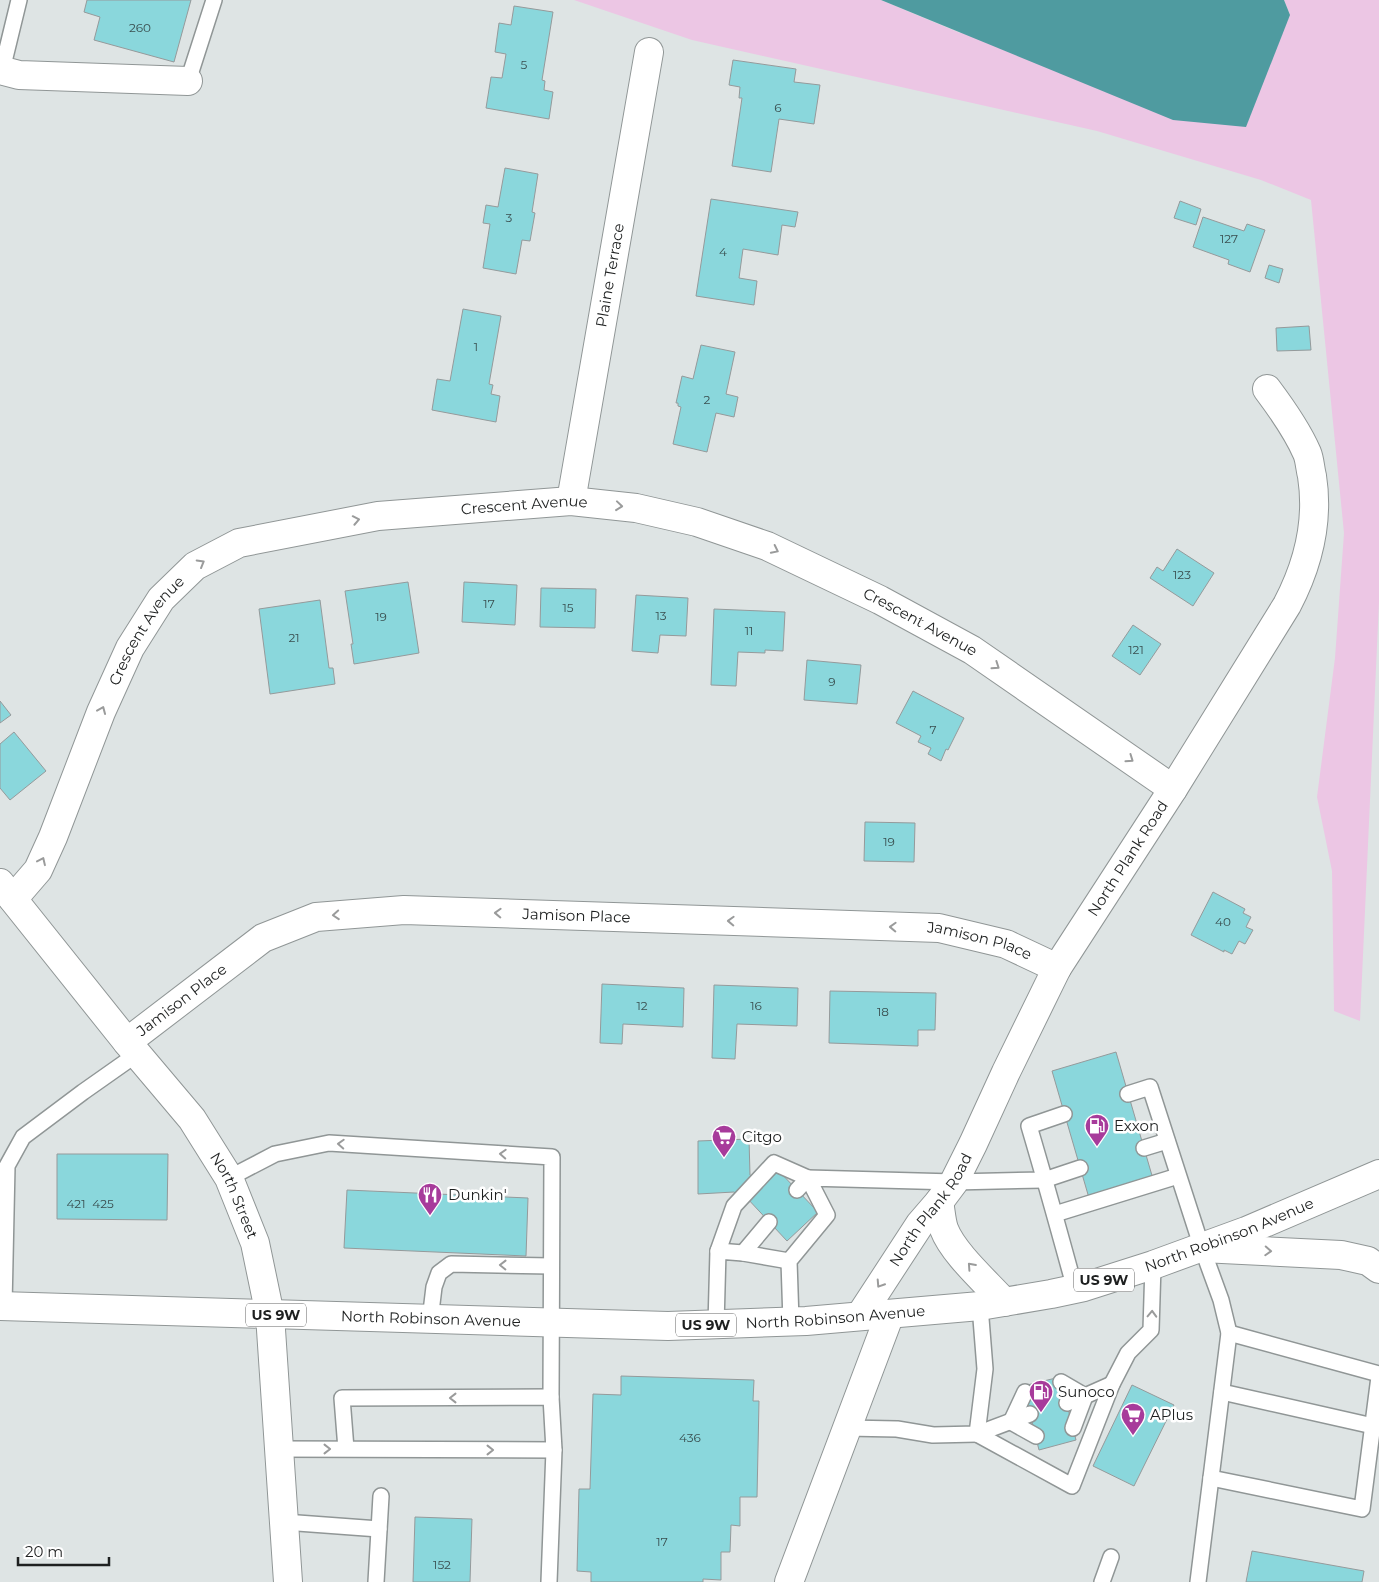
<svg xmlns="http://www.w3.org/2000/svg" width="1379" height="1582" viewBox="0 0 1379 1582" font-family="Montserrat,sans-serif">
  <rect width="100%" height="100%" fill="#dee4e4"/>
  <polygon fill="#ecc6e4" points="574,0 881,0 960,33 1290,15 1284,0 1379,0 1379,602 1360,1021 1334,1011 1332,871 1317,797 1335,658 1344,533 1311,200 1261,180 1097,131 692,40"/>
  <polygon fill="#4f9ba0" points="881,0 1284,0 1290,15 1246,127 1173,120"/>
  <g fill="#8ad7dc" stroke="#959a9b">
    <polygon points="87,0 191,0 174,62 94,40 100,17 84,12"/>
    <polygon points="514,6 553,12 542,80 545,81 544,90 553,92 549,119 486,108 491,77 502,78 506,54 495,52 499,23 511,25"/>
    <polygon points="733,60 796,69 794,82 820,85 814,124 779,119 771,172 732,166 742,98 739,98 740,87 729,85"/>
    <polygon points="505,168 538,174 532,212 535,213 530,241 522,240 516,274 483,268 490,224 483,223 486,205 498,207"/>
    <polygon points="711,199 798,212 795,227 782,225 778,255 743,249 739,278 757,281 754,305 696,296"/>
    <polygon points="1180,201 1201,209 1196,225 1174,218"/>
    <polygon points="1203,217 1244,231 1247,224 1265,230 1250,272 1228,264 1229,260 1193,247"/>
    <polygon points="1269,265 1283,269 1279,283 1265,278"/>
    <polygon points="463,309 501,316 489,384 493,385 491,394 500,396 496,422 432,410 437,379 450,381"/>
    <polygon points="1309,326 1311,350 1277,351 1276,328"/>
    <polygon points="701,345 735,352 726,394 738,397 734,417 716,413 707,452 673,444 681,407 678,406 678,403 676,403 682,376 693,379"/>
    <polygon points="1177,549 1214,573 1193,606 1150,578 1157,567 1163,571"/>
    <polygon points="408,582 419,653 354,664 351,644 353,644 345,591"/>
    <polygon points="464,582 517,585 515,625 462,622"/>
    <polygon points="541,588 596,589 595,628 540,627"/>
    <polygon points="636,595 688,598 686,636 660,635 658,653 632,651"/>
    <polygon points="320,600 329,668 333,668 335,684 270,694 259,609"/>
    <polygon points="714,609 785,612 783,651 765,650 765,653 738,652 736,686 711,685"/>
    <polygon points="1133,625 1161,644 1140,675 1112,656"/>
    <polygon points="807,660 861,665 857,704 804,700"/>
    <polygon points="913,691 964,718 948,750 946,749 941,761 928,754 931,748 918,742 921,736 896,723"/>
    <polygon points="0,701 11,715 0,723"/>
    <polygon points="14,732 46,771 10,800 0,788 0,744"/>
    <polygon points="865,822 915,823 914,862 864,861"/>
    <polygon points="1213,892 1245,909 1243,913 1251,917 1246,927 1253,930 1245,944 1239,941 1232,954 1224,950 1224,952 1191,935"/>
    <polygon points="602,984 684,988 683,1027 623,1024 622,1044 600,1043"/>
    <polygon points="714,985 798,988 797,1026 737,1024 735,1059 712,1058"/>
    <polygon points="830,991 936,993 935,1030 918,1030 918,1046 829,1043"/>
    <polygon points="1116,1052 1153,1179 1089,1198 1052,1071"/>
    <polygon points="749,1139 750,1175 757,1181 740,1197 734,1192 698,1194 698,1141"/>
    <polygon points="57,1154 168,1154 167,1220 57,1219"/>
    <polygon points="776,1168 818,1212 787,1241 746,1197"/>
    <polygon points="347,1190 528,1198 526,1256 344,1248"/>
    <polygon points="621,1376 754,1380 753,1401 759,1401 757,1497 740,1497 740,1526 731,1525 730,1552 721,1552 721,1580 703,1579 703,1582 591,1582 591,1572 577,1571 579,1489 590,1489 593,1394 621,1395"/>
    <polygon points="1060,1377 1076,1440 1039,1450 1023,1386"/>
    <polygon points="1132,1385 1174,1405 1134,1486 1093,1466"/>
    <polygon points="415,1517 472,1519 470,1582 413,1582"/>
    <polygon points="1252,1551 1364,1571 1362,1582 1246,1582"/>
  </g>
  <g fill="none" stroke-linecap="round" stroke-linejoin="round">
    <defs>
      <g id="service">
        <polyline points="2,70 19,0"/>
        <polyline points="188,81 214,0"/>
        <polyline points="1128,1094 1150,1087 1202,1248 1221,1300 1229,1333 1198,1582"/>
        <path d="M1064,1114L1029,1126C1045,1180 1060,1234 1075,1289"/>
        <polyline points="1144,1148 1167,1141"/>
        <polyline points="229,1178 275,1154 329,1143 552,1157 551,1397"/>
        <polyline points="1055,1214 1178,1176"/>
        <polyline points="718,1251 734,1206 774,1163 808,1178 797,1190"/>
        <polyline points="743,1253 769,1222"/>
        <polyline points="4,1306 7,1166 23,1137 83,1092 137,1054"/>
        <polyline points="430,1320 434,1287 439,1273 451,1264 551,1266"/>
        <polyline points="791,1321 789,1261 827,1215 808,1178 954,1182 1044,1180 1080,1168"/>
        <polyline points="716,1325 718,1251 743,1253 789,1261"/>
        <polyline points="1229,1333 1379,1374"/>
        <polyline points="1061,1382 1085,1396 1112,1384"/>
        <polyline points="1222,1392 1373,1426"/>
        <polyline points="1067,1403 1085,1396"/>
        <polyline points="1011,1422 1025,1392"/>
        <polyline points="1011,1422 1036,1436"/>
        <polyline points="847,1428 897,1429 933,1435 977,1434 1030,1414"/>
        <polyline points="1073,1428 1085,1396"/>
        <polyline points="977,1434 1072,1486 1112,1384 1128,1353 1151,1330 1153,1265"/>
        <polyline points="977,1434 985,1369 980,1306"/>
        <polyline points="279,1449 554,1450 551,1397 342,1398 346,1449"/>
        <polyline points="1211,1478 1362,1509 1379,1377"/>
        <polyline points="284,1522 379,1529"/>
        <polyline points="376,1582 381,1496"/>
        <polyline points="549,1582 554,1450"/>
        <polyline points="1102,1582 1111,1557"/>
      </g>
      <g id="minor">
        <polyline points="0,70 19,75 188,81"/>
        <path id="s1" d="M571,501L649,52"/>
        <path id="s2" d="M13,899L38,870L53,837L101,712L130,648L161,599L195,566L239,543L378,516L571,501L636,508L697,522L767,546L880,600L972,650L1173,789"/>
        <path id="s3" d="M127,1042L263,938L316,917L404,910L939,928L1006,944L1057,968"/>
        <path id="s4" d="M860,1316L920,1224L939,1202L954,1182L973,1144L1006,1072L1057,968L1173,789L1287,605C1308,565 1319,521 1312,476C1310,469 1310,460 1307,453C1297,430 1282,409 1267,389"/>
      </g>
      <g id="tertiary">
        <path id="s5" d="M0,883L127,1042L192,1119L229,1178L255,1243L270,1315L288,1582"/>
        <polyline points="789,1582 890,1314"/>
      </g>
      <g id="trunk">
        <path d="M939,1202C941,1211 941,1220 944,1229C953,1253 986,1282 1004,1302"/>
        <path id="s6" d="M0,1306L668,1326L806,1321L980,1306L1051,1294L1084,1287L1153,1265L1246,1231L1379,1174"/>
      </g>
      <polyline id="motorway" points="1202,1248 1341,1255 1368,1261 1379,1269"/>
    </defs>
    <use href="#service" stroke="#909696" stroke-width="18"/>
    <use href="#minor" stroke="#909696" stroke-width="30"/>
    <use href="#tertiary" stroke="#909696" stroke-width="30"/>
    <use href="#trunk" stroke="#909696" stroke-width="30"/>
    <use href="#motorway" stroke="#909696" stroke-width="30"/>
    <use href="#service" stroke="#fff" stroke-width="15"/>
    <use href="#minor" stroke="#fff" stroke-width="28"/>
    <use href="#tertiary" stroke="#fff" stroke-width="28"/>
    <use href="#trunk" stroke="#fff" stroke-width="28"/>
    <use href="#motorway" stroke="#fff" stroke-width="28"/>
  </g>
  <defs><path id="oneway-chevron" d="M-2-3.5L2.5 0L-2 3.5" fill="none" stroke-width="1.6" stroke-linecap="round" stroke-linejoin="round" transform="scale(1.25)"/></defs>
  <g stroke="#9a9b9b">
    <use href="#oneway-chevron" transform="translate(619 506) rotate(6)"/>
    <use href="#oneway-chevron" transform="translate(356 520) rotate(-11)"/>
    <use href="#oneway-chevron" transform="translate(775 550) rotate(26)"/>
    <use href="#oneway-chevron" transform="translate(201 563) rotate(-30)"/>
    <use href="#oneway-chevron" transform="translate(996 666) rotate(34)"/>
    <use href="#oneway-chevron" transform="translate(102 710) rotate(-67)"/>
    <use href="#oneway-chevron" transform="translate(1130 759) rotate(35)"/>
    <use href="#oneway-chevron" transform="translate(42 861) rotate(-65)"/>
    <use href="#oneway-chevron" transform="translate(498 913) rotate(-178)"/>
    <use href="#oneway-chevron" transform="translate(336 915) rotate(176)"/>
    <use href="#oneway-chevron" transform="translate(731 921) rotate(-178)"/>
    <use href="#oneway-chevron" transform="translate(893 927) rotate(-178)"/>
    <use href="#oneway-chevron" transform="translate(341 1144) rotate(-177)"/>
    <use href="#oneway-chevron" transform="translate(503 1154) rotate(-177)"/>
    <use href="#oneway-chevron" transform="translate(1268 1251) rotate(3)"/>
    <use href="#oneway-chevron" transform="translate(503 1265) rotate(-179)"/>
    <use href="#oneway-chevron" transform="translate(971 1266) rotate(-132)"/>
    <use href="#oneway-chevron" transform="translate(880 1284) rotate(123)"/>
    <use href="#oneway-chevron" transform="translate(1152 1314) rotate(-88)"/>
    <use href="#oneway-chevron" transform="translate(453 1398) rotate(180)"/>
    <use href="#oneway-chevron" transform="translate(327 1449)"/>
    <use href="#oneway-chevron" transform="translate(490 1450)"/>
  </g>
  <defs>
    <symbol id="fuel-pin" viewBox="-11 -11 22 30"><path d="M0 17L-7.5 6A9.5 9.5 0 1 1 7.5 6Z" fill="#a73b9b" stroke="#fff"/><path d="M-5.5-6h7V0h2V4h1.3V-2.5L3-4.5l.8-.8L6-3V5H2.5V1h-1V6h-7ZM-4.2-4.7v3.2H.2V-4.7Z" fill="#fff"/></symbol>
    <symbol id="supermarket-pin" viewBox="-11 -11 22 30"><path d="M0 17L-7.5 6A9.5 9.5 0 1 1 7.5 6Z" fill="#a73b9b" stroke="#fff"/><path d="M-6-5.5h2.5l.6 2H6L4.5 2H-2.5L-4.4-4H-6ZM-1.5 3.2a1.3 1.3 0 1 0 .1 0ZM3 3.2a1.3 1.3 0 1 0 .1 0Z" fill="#fff"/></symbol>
    <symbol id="restaurant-pin" viewBox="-11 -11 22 30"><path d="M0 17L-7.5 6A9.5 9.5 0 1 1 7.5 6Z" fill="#a73b9b" stroke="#fff"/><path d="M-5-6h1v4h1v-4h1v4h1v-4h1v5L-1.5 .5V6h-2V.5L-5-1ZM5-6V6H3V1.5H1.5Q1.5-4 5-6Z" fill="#fff"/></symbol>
  </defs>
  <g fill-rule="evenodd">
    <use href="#fuel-pin" x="1083" y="1112" width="28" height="38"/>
    <use href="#supermarket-pin" x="710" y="1123" width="28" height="38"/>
    <use href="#restaurant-pin" x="416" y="1181" width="28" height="38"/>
    <use href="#fuel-pin" x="1027" y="1378" width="28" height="38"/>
    <use href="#supermarket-pin" x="1119" y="1401" width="28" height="38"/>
  </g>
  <g text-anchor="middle" stroke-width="5" stroke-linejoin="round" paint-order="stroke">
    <g font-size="12" fill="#394e4f">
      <text x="140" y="32">260</text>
      <text x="524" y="69">5</text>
      <text x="778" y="112">6</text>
      <text x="509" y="222">3</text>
      <text x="1229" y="243">127</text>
      <text x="723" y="256">4</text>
      <text x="476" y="351">1</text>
      <text x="707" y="404">2</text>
      <text x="1182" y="579">123</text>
      <text x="489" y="608">17</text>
      <text x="568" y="612">15</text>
      <text x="661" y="620">13</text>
      <text x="381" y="621">19</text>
      <text x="749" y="635">11</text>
      <text x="294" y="642">21</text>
      <text x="1136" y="654">121</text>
      <text x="832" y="686">9</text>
      <text x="933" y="734">7</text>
      <text x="889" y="846">19</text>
      <text x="1223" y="926">40</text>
      <text x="642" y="1010">12</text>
      <text x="756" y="1010">16</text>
      <text x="883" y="1016">18</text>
      <text x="76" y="1208">421</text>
      <text x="103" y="1208">425</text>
      <text x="690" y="1442">436</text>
      <text x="662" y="1546">17</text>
      <text x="442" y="1569">152</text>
    </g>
    <g fill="#fff" stroke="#626363" stroke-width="1">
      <rect x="1074" y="1268.5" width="60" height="23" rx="4"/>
      <rect x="246" y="1303.5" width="60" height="23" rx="4"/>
      <rect x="676" y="1313.5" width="60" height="23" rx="4"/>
    </g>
    <g font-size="14" font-weight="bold" fill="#1e2020">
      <text x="1104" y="1285">US 9W</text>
      <text x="276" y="1320">US 9W</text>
      <text x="706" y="1330">US 9W</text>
    </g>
    <g font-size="15" fill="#1e2020" stroke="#fff">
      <text dy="5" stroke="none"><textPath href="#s1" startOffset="229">Plaine Terrace</textPath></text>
      <text dy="5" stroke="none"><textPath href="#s2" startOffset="722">Crescent Avenue</textPath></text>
      <text dy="5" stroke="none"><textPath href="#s2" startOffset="1142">Crescent Avenue</textPath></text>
      <text dy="5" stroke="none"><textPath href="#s2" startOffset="302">Crescent Avenue</textPath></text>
      <text dy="5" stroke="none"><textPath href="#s4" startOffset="532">North Plank Road</textPath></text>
      <text dy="5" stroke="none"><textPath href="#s3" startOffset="489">Jamison Place</textPath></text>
      <text dy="5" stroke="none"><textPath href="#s3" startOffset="894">Jamison Place</textPath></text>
      <text dy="5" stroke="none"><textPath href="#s3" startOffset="69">Jamison Place</textPath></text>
      <text dy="5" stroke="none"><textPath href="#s5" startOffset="392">North Street</textPath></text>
      <text dy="5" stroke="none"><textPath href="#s4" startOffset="128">North Plank Road</textPath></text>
      <text dy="5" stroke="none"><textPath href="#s6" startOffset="1241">North Robinson Avenue</textPath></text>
      <text dy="5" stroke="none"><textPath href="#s6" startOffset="836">North Robinson Avenue</textPath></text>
      <text dy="5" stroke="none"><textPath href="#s6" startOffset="431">North Robinson Avenue</textPath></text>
    </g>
    <g font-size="15" fill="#1e2020" stroke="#fff" text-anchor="start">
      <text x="1114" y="1131">Exxon</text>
      <text x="742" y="1142">Citgo</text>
      <text x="448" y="1200">Dunkin'</text>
      <text x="1058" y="1397">Sunoco</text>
      <text x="1150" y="1420">APlus</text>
    </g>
  </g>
  <path d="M18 1557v8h91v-8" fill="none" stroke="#1e2020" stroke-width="2.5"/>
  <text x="25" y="1557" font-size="15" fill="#1e2020" stroke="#ffffff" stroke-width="4" paint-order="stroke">20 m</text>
</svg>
